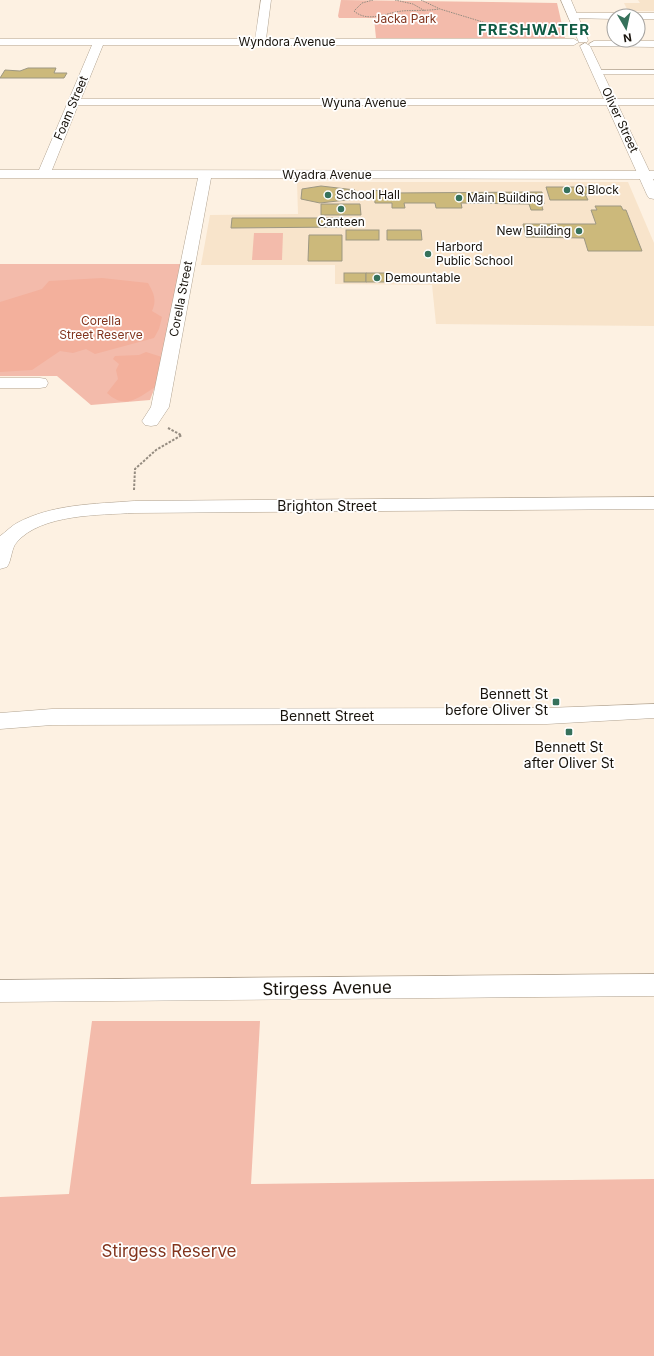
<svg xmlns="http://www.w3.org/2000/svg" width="654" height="1356" viewBox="0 0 654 1356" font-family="Inter,sans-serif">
  <rect width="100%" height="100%" fill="#fdf1e2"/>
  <g fill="#f8e4cb">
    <polygon points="638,0 654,0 654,11 628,11 624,3 640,3"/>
    <polygon points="297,182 628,182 654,243 654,326 436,324 432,285 335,284 335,265 201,265 210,215 298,214"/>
  </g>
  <g fill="#f3bbab">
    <polygon points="341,0 557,3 565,38 376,38 374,18 339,18 338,16"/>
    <polygon points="254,233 283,233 282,260 252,260"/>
    <polygon points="0,264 181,264 155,387 150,400 91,405 57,376 0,376"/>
    <polygon points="92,1021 260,1021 251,1184 654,1179 654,1356 0,1356 0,1197 69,1194"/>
  </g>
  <g fill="#f3b09c">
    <path d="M102,278L148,283C154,293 157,301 152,311L162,317L159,329L154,338L95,354L86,349L73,353L60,351L32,370L0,372V302L42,289L49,281Z"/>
    <path d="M146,352L162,357L155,387C138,398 125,410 107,393L118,379L116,370L119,364L113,359L115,356L139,355Z"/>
  </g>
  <g fill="#ccb97b" stroke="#9d9782">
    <polygon points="28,68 56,68 54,73 67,73 64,78 0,78 5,70 20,71"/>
    <polygon points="321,186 355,190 355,199 320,203 301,199 302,189"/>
    <polygon points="546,187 587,187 589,194 585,194 588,200 550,200"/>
    <polygon points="374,190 391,193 539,192 542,192 544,204 541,203 543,210 531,210 529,204 461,203 462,208 436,208 435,203 404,203 405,208 392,208 392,203 375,203"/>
    <polygon points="321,204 360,204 361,215 321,215"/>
    <polygon points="595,206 621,206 623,210 626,210 642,251 588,251 584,238 526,237 523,224 596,224 591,210 597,210"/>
    <polygon points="232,218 341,218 342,227 231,228"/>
    <rect x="346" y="230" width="33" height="10"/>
    <polygon points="387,230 421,230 422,240 387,240"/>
    <polygon points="309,235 342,235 342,261 308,261"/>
    <rect x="344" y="273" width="22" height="9"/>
    <polygon points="366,273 388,273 389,282 366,282"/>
  </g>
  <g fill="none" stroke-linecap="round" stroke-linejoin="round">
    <defs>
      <polygon id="service" points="654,70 654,74 597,74 594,72 597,70"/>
      <g id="minor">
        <polygon points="261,0 271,0 266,39 574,39 579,42 574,45 103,45 81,99 654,99 654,105 78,105 52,170 654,171 654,179 211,178 169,407 157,425 151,426 145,425 142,421 151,407 198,178 0,178 0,170 39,170 92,45 0,45 0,39 255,39"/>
        <polygon points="573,13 654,13 654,19 638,19 638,16 614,16 614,19 569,18 568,16 569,14"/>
        <polygon points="594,41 654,41 654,47 590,46 589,44"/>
        <polygon points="0,378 40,378 46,379 48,383 46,387 40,388 0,388"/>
        <path d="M654,497V509L134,513C100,515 41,514 17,542C11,548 12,560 7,567L0,569V536C6,532 11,526 17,523C52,504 95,504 134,501Z"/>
        <polygon points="654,974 654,996 0,1002 0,980"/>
      </g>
      <g id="secondary">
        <polygon points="561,0 571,0 588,40 587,42 579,42 578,40"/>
        <polygon points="585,43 590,46 654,181 654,199 649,198 647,195 580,46"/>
        <polygon points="654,704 654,718 547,724 52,725 0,729 0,713 52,709 547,708"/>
      </g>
    </defs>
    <use href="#service" stroke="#b2a492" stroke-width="1"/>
    <use href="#minor" stroke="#b2a492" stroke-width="1"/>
    <use href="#secondary" stroke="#b2a492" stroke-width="1"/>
    <g stroke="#958c80" stroke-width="1" stroke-dasharray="1.5 1" stroke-linecap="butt">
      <path d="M373,0L362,3L354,11C368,23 385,13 402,11C414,10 427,11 439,9"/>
      <polyline points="395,0 413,4 425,11"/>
      <polyline points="421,0 440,9 496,26"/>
    </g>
    <g stroke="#958c80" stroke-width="2" stroke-dasharray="2.5 1.5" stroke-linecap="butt">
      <polyline points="168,428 181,435"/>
      <polyline points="134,490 135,469 156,450 182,435"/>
    </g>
    <use href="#service" fill="#fff" fill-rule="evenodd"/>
    <use href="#minor" fill="#fff" fill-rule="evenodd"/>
    <use href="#secondary" fill="#fff" fill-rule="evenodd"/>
  </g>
  <g fill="#36715b" stroke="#fff" stroke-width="1.5">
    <circle cx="567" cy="190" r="4"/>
    <circle cx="328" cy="195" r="4"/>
    <circle cx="459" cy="198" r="4"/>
    <circle cx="341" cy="209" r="4"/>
    <circle cx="579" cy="231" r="4"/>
    <circle cx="428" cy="254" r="4"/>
    <circle cx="377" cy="278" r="4"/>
    <rect x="552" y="698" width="8" height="8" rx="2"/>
    <rect x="565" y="728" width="8" height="8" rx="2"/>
  </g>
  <g text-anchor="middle" stroke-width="3.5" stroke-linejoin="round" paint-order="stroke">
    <g font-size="12" fill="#82341d" stroke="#fff">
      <text x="405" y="23">Jacka Park</text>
      <text x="101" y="325">Corella<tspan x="101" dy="14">Street Reserve</tspan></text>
    </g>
    <g font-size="12" fill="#18130c" stroke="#fff">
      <text x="287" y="46">Wyndora Avenue</text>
      <text x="364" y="107">Wyuna Avenue</text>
      <text transform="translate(71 108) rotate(-67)" y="4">Foam Street</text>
      <text transform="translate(620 120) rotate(65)" y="4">Oliver Street</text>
      <text x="327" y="179">Wyadra Avenue</text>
      <text transform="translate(181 299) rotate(-79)" y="4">Corella Street</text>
    </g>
    <g font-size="12" fill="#18130c" stroke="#fff" text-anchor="start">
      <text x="575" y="194">Q Block</text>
      <text x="336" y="199">School Hall</text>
      <text x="467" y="202">Main Building</text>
      <text x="341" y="226" text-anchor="middle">Canteen</text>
      <text x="571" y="235" text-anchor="end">New Building</text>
      <text x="436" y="251">Harbord<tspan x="436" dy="14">Public School</tspan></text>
      <text x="385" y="282">Demountable</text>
    </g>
    <g font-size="14" fill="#18130c" stroke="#fff">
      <text x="327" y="511">Brighton Street</text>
      <text x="327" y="721">Bennett Street</text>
    </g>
    <g font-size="14" fill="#18130c" stroke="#fff" text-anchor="end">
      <text x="548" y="699">Bennett St<tspan x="548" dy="16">before Oliver St</tspan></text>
      <text x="569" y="752" text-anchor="middle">Bennett St<tspan x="569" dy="16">after Oliver St</tspan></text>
    </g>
    <g font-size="15" font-weight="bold" letter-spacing="1" fill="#105b44" stroke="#fff">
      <text x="534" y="35">FRESHWATER</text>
    </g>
    <g font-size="17" fill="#18130c" stroke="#fff">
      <text transform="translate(327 988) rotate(-1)" y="6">Stirgess Avenue</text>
    </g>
    <g font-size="17" fill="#82341d" stroke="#fff">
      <text x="169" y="1257">Stirgess Reserve</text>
    </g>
  </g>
  <g transform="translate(626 28) rotate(171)"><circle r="19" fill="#ffffff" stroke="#a3a19e"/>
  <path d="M0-3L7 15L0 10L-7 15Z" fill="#36715b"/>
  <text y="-6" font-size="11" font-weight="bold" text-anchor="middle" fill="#18130c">N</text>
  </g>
</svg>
